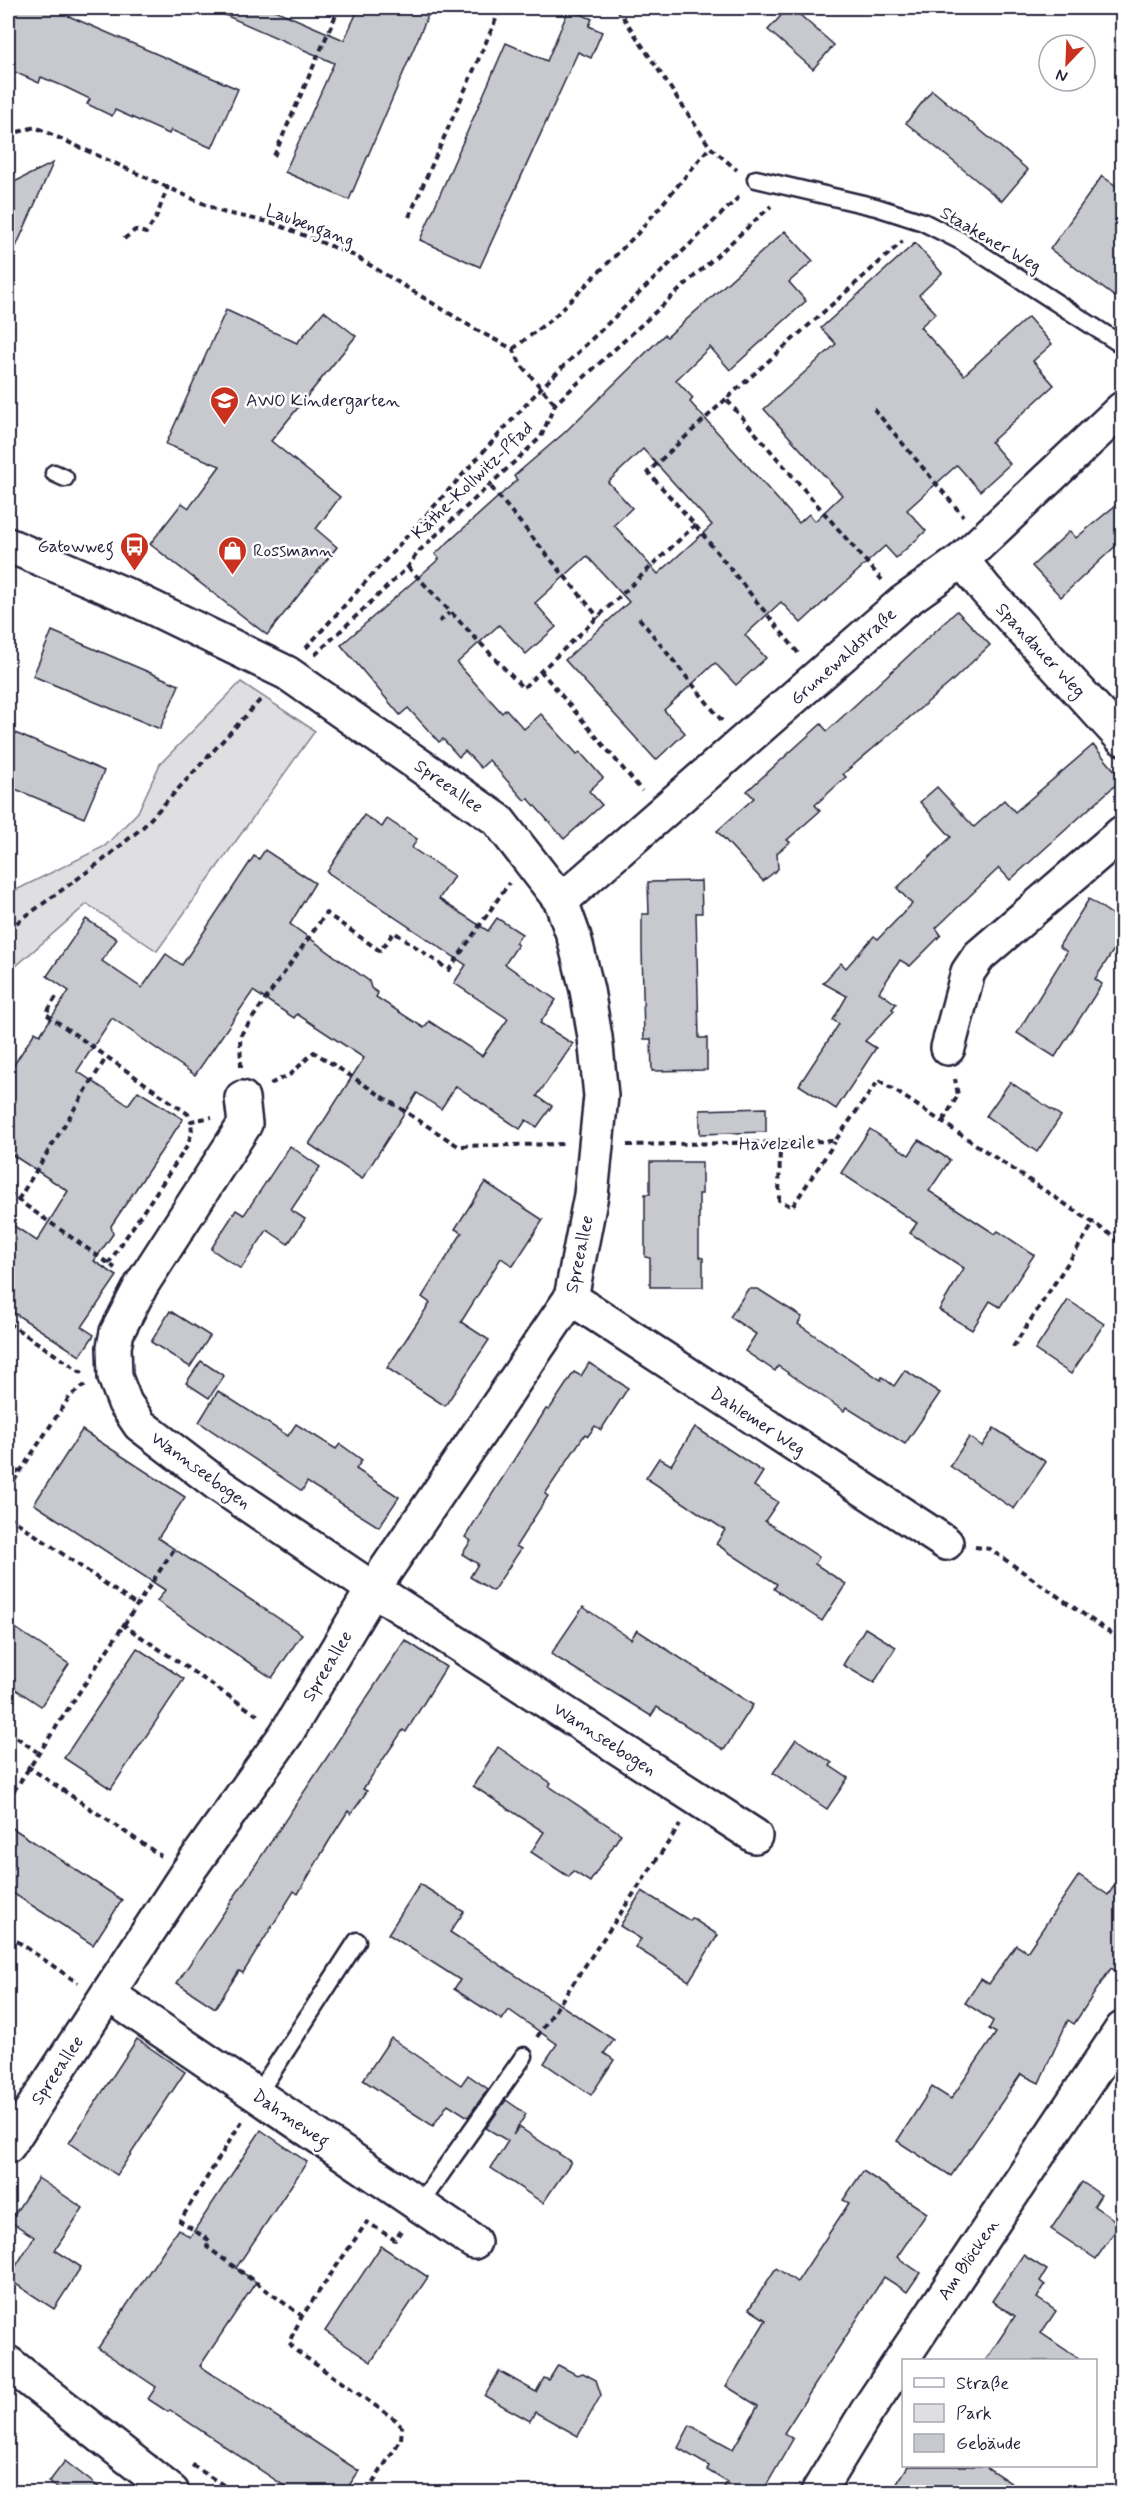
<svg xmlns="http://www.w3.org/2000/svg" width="1130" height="2500" viewBox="0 0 1130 2500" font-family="Mynerve,sans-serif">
  <rect width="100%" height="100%" fill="#fff"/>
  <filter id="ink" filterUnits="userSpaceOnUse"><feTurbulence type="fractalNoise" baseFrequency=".0167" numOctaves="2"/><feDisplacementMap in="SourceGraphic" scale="12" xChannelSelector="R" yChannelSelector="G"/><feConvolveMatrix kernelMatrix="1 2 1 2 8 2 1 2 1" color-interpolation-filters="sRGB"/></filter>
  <g filter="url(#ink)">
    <polygon fill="#dfdfe2" stroke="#80808e" stroke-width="1.5" points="241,682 315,731 157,951 87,904 8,973 8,894 105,846 138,812 160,764"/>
    <g fill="#c8c8cf" stroke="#22223b" stroke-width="1.5" fill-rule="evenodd">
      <polygon points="8,8 50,8 238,89 212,148 171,130 169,134 115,110 112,116 87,104 90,99 63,86 41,77 39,83 8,69"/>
      <polygon points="209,8 270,8 344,40 359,8 431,8 349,200 285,172 334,63"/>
      <polygon points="788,8 792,8 834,45 813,69 768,30"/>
      <polygon points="569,9 592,19 589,26 602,32 591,58 578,52 480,267 420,240 506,43 547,61"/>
      <polygon points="932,90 1028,170 1002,201 906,123"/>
      <polygon points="53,163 8,265 8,185"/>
      <polygon points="1102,176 1122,190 1122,302 1050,249"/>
      <path d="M785,231L813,261L789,282L806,301L730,370L710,347L676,380L693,398L690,402L799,523L809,514L815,521L842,495L764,409L836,344L821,328L915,243L942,273L919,295L936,313L920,327L964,375L1028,317L1052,344L1033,361L1054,385L991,442L1010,464L980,491L957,465L907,510L926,531L896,558L885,546L801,623L781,602L745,635L766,658L736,685L715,663L664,710L685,733L656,760L565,660L629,602L587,556L535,603L556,627L526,654L499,625L457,663L502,713L506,709L524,729L541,714L577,754L580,752L603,778L589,791L602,805L564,839L528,798L525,801L489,760L481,768L465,751L459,757L443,739L439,742L408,708L400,715L341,645L439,559L435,554L517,480L514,476L564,433L664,335L667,337ZM643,449L712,525L658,574L614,525L632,508L608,482Z"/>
      <polygon points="226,310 297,343 324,311 356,336 271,441 340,497 316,529 337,547 267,635 150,544 182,503 189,508 220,466 166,444"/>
      <polygon points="1122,500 1122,540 1061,597 1032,566 1070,531 1076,538"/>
      <polygon points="957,611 990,645 950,683 843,774 846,777 815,805 820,811 787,840 790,842 777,853 778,869 763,881 717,831 754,798 747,791 821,724 827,731"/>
      <polygon points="52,631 179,685 160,729 33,676"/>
      <polygon points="8,730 104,771 84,818 8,786"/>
      <polygon points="1093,745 1122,779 1010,880 999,868 936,928 941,935 910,966 900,960 879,992 896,1004 892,1009 894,1011 865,1041 876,1048 836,1109 799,1085 839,1024 833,1020 847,996 823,983 841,963 846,968 874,936 878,939 912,904 897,888 951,837 920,802 937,787 974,827 1004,800 1015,812"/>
      <polygon points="364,815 382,827 387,819 417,839 412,848 454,876 439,899 488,931 497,918 522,934 515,943 518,945 505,964 556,1000 540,1023 573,1044 537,1096 552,1106 537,1127 526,1120 520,1129 456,1086 441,1109 417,1093 362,1179 309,1144 364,1058 297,1014 294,1018 253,991 195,1075 112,1018 77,1071 128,1105 138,1091 183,1119 111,1226 113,1234 94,1261 117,1276 82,1327 94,1335 80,1356 8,1309 8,1222 37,1241 68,1191 8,1152 8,1074 35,1032 40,1035 69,991 47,976 86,919 117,939 102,961 142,988 166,954 182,965 254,856 259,859 265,850 315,883 290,924 369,981 371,988 378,993 376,997 424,1028 429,1021 482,1056 508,1019 454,983 466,965 327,872"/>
      <polygon points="701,881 702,913 696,913 699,1038 707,1038 707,1070 652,1071 651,1039 644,1039 642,946 642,914 649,914 648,882"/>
      <polygon points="1089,899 1122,921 1122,937 1095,979 1102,984 1055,1057 1017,1033 1067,952 1059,946"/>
      <polygon points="1010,1082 1061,1116 1037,1152 986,1116"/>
      <polygon points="766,1108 766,1132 700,1134 700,1110"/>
      <polygon points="870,1129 909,1155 919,1140 950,1160 929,1191 995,1234 998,1231 1034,1255 1000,1307 990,1301 972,1330 939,1310 964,1268 910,1233 917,1223 841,1173"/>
      <polygon points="290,1146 320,1167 291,1210 305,1219 288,1244 267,1230 241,1269 211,1249 236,1210 244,1215"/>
      <polygon points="650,1162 702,1162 702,1194 699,1194 699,1257 703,1258 703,1287 650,1287 650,1258 645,1257 645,1194 650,1194"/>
      <polygon points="485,1182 543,1220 513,1266 501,1258 461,1322 489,1340 445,1406 387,1368 430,1303 422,1297 462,1233 455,1229"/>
      <polygon points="748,1289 758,1289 802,1317 798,1324 881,1380 882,1377 894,1386 905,1370 940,1393 905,1444 846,1407 844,1411 778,1366 775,1371 745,1351 756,1334 730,1317"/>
      <polygon points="1068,1300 1104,1324 1071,1374 1035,1350"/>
      <polygon points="170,1311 210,1336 190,1367 151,1342"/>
      <polygon points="201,1361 224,1376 209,1398 186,1383"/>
      <polygon points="589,1363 628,1388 601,1430 595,1426 588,1436 585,1434 545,1494 548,1496 516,1546 521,1549 493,1591 470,1577 478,1564 462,1554 471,1541 465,1537 546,1409 549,1410 574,1372 581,1376"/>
      <polygon points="218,1391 288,1436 296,1424 336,1449 340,1444 362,1460 356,1469 399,1497 379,1527 307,1482 302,1491 199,1422"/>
      <polygon points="695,1427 763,1472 754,1486 778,1502 765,1521 819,1557 815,1564 846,1584 822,1621 774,1589 777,1584 716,1544 725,1530 646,1478 659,1458 671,1465"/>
      <polygon points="994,1428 1046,1462 1014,1509 950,1466 969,1437 982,1446"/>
      <polygon points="82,1430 185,1497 158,1538 302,1634 272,1678 157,1601 165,1590 34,1504"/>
      <polygon points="583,1607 631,1639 637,1630 753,1705 724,1750 657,1707 651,1716 551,1654"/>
      <polygon points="8,1623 69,1664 41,1706 8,1684"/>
      <polygon points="865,1628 896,1647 874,1683 843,1665"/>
      <polygon points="405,1640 446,1667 406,1732 403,1730 363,1789 367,1791 359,1803 351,1814 348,1811 329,1841 298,1894 294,1891 243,1973 239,1971 215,2008 177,1983"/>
      <polygon points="137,1648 184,1679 111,1789 64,1758"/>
      <polygon points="796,1739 832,1763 830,1766 848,1778 827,1809 773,1773"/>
      <polygon points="498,1747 551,1783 549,1786 621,1834 590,1882 573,1871 569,1877 531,1852 544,1832 473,1786"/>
      <polygon points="8,1825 122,1900 93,1945 8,1890"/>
      <polygon points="1122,1874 1122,1975 1111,1968 1074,2024 1068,2020 1039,2083 1021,2074 951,2176 897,2141 932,2087 951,2099 996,2033 989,2029 993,2021 965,2003 981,1979 989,1984 1016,1945 1027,1952 1079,1875 1108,1895"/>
      <polygon points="420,1884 464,1912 450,1932 614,2040 604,2053 614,2060 591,2095 544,2063 557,2044 509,2010 502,2020 454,1989 460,1980 388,1934"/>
      <polygon points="642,1891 690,1921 692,1918 718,1935 689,1981 635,1947 641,1939 620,1926"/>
      <polygon points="391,2038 461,2085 468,2075 488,2089 468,2117 448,2104 433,2126 363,2080"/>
      <polygon points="137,2039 185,2072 117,2175 69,2143"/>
      <polygon points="506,2100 526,2114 513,2135 519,2127 571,2162 543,2203 491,2168 508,2141 486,2128"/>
      <polygon points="261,2130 307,2162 236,2268 256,2282 200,2366 359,2471 344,2493 295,2493 170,2410 168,2412 148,2399 156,2387 98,2348 178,2229 190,2237"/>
      <polygon points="863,2171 927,2213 897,2257 920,2273 907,2292 884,2277 784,2433 793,2439 762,2493 721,2493 727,2482 707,2470 709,2466 678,2448 690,2425 733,2449 758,2406 726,2386 766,2320 749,2309 776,2268 797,2282 849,2203 843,2200"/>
      <polygon points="38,2178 83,2208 55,2250 81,2267 54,2309 8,2279 34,2237 10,2221"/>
      <polygon points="1082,2182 1101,2195 1094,2206 1120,2224 1096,2259 1051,2229"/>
      <polygon points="381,2246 428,2277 371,2362 325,2331"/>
      <polygon points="1023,2255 1047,2270 1040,2281 1045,2285 1037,2298 1056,2311 1041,2333 1082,2361 985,2361 1015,2316 992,2301"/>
      <polygon points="558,2365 577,2375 583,2373 596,2380 601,2395 578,2436 535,2412 530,2421 485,2396 499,2371 536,2392 544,2378 549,2380"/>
      <polygon points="65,2461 106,2493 64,2493 49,2482"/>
      <polygon points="908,2466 985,2466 1026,2493 891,2493"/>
    </g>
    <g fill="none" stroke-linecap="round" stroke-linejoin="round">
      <defs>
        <g id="lane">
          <polyline points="756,179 876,207 923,222 961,241 1122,345"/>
          <polyline points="54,473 65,478"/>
          <polyline points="257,2095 357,1941"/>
          <polyline points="419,2205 524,2056"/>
        </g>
        <g id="street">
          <polyline points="8,545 126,595 287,673 498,820 561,901 574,937 587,990 595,1037 601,1096 591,1195 571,1298 373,1589 286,1734 186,1874 8,2146"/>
          <polyline points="962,560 986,590 1122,738"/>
          <polyline points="561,901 902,603 962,560 1122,409"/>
          <polyline points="948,1048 968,972 979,956 1122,833"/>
          <polyline points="242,1098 245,1124 142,1284 117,1332 114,1347 115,1377 125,1403 140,1425 216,1483 373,1589 755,1836"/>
          <polyline points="571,1298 946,1543"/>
          <polyline points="108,1994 474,2242"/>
          <polyline points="8,2363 172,2492"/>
          <polyline points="818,2492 866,2413 1122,2029"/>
        </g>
      </defs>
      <use href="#lane" stroke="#22223b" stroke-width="21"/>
      <use href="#street" stroke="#22223b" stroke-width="38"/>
      <g stroke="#22223b" stroke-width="4" stroke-dasharray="6 4.5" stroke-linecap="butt">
        <polyline points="617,8 710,147 737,170"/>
        <polyline points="8,135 35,127 222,212 273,223 355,256 480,332 513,349 521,365 555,404"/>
        <polyline points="274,156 339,8"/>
        <polyline points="409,217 501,8"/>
        <polyline points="124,239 135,230 146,233 156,218 168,186"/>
        <polyline points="513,349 554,317 638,233 710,147"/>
        <polyline points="726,399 648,472 695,525 799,654"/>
        <polyline points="874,409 963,516"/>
        <polyline points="491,487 599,618"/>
        <polyline points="408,567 523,688 695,525"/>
        <polyline points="882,580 726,399 903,241"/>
        <polyline points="639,618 722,721"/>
        <polyline points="439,622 449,613"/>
        <polyline points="306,648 540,389 741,195"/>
        <polyline points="315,655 408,567 418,552 541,437 555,404 771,206"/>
        <polyline points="540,670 642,791"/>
        <polyline points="8,929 102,861 143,827 263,697"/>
        <polyline points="56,997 46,1014 188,1114 191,1121 212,1117"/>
        <polyline points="241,1067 240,1036 326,913 380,951 394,932 449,970 509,883"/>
        <polyline points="270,1084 291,1074 314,1052 458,1146 565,1144"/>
        <polyline points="943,1121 958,1095 955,1079"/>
        <polyline points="780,1143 779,1200 792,1207 835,1142"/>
        <polyline points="627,1145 835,1141 879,1080 1122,1242"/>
        <polyline points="8,1193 115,1268"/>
        <polyline points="18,1200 106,1058"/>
        <polyline points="108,1264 186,1148 192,1133 191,1121"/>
        <polyline points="8,1323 84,1374"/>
        <polyline points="1013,1347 1094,1223"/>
        <polyline points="8,1465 19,1472"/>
        <polyline points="8,1490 70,1396 85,1385"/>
        <polyline points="8,1516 136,1605"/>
        <polyline points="975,1547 990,1549 1122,1641"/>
        <polyline points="122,1624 260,1717"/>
        <polyline points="8,1731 37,1752"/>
        <polyline points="27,1766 161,1856"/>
        <polyline points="8,1800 176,1546"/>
        <polyline points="8,1935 78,1983"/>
        <polyline points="537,2037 680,1825"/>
        <polyline points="242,2121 180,2221 210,2241 207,2247 302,2316"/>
        <polyline points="192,2465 234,2492"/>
        <polyline points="367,2492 401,2439 402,2428 396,2420 295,2350 289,2342 302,2316 367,2222 395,2240 401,2231"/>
      </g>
      <use href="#lane" stroke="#fff" stroke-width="16"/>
      <use href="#street" stroke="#fff" stroke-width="33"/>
    </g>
  </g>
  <defs>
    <symbol id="school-pin" viewBox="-11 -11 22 30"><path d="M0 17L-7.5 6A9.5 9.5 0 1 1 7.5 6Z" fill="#c8321e" stroke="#fff"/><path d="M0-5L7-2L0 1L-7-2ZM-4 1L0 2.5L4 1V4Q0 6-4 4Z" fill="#fff"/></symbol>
    <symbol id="bus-pin" viewBox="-11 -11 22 30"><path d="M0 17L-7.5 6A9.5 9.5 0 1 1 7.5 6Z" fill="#c8321e" stroke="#fff"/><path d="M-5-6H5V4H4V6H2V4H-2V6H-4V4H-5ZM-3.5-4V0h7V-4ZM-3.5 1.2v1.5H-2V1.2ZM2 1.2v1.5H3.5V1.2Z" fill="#fff"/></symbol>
    <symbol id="shop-pin" viewBox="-11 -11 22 30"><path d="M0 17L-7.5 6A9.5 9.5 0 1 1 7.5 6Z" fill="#c8321e" stroke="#fff"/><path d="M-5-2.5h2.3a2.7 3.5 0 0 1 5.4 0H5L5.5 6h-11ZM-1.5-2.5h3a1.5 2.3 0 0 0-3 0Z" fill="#fff"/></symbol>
  </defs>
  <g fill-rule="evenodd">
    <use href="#school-pin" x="208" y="384" width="33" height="45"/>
    <use href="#bus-pin" x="118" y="530" width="33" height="45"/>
    <use href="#shop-pin" x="216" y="534" width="33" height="45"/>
  </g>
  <g text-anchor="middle" stroke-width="5" stroke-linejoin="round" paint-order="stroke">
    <g font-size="18" fill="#22223b" stroke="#fff">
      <text transform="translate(310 225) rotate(20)" y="6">Laubengang</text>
      <text transform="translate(991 239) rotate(30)" y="6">Staakener Weg</text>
      <text transform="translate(472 480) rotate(-44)" y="6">Käthe-Kollwitz-Pfad</text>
      <text transform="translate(1041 650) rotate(47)" y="6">Spandauer Weg</text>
      <text transform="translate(843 656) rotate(-42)" y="6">Grunewaldstraße</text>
      <text transform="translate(449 786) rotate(35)" y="6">Spreeallee</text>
      <text transform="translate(777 1143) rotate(-1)" y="6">Havelzeile</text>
      <text transform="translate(579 1254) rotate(-78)" y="6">Spreeallee</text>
      <text transform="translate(758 1421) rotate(33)" y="6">Dahlemer Weg</text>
      <text transform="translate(201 1470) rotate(36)" y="6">Wannseebogen</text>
      <text transform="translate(327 1666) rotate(-59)" y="6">Spreeallee</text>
      <text transform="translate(605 1739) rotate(33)" y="6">Wannseebogen</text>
      <text transform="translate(57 2070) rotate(-56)" y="6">Spreeallee</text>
      <text transform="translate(291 2118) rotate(34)" y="6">Dahmeweg</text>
      <text transform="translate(968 2259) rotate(-56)" y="6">Am Blöcken</text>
    </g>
    <g font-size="18" fill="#22223b" stroke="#fff" text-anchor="start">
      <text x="246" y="406">AWO Kindergarten</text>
      <text x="114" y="552" text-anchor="end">Gatowweg</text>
      <text x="253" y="556">Rossmann</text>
    </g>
  </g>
  <rect width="1130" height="2500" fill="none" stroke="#fff" stroke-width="30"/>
  <rect x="15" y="15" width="1100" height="2470" fill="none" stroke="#22223b" stroke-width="2" filter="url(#ink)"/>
  <rect x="902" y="2359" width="195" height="108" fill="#ffffff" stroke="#a7a7b1" stroke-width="1.5"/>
  <rect x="914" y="2378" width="30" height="9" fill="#ffffff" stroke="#a7a7b1" stroke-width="1.5"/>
  <text x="956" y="2389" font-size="18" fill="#22223b">Straße</text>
  <rect x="914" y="2404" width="30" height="18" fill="#dfdfe2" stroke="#a7a7b1" stroke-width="1.5"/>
  <text x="956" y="2419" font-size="18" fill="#22223b">Park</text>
  <rect x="914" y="2434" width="30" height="18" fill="#c8c8cf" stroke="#a7a7b1" stroke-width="1.5"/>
  <text x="956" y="2449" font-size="18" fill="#22223b">Gebäude</text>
  <g transform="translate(1067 63) rotate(203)"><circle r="28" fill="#ffffff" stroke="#a7a7b1" stroke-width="1.5"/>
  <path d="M0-4.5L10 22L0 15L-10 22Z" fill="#c8321e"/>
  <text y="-9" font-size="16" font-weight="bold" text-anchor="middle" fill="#22223b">N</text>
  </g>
</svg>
